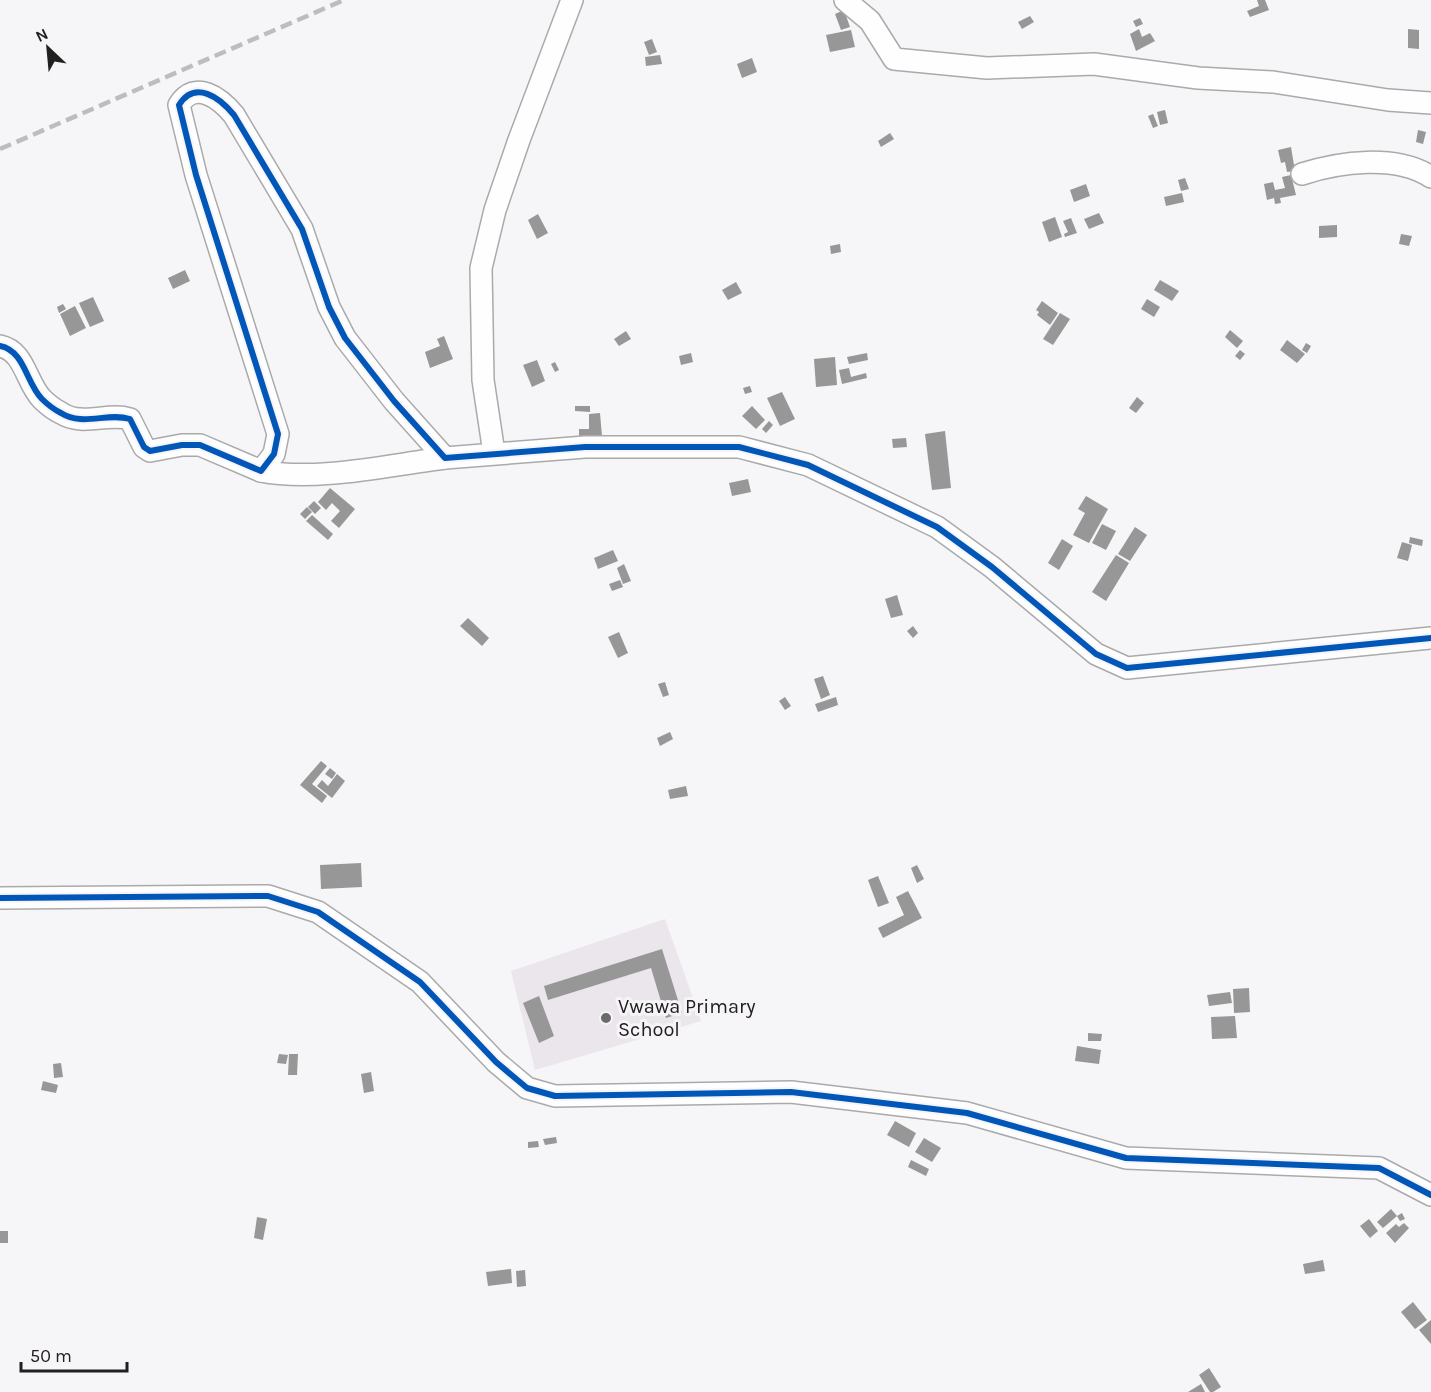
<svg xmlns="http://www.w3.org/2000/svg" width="1431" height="1392" viewBox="0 0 1431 1392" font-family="Karla,sans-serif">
  <rect width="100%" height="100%" fill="#f6f5f7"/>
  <polygon fill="#ebe6ec" points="665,919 701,1021 535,1070 511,971"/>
  <g fill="#979798">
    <polygon points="1257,0 1265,0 1269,10 1250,17 1247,11 1259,6"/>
    <polygon points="844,10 850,27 841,30 835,14"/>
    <polygon points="1030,16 1034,22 1022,29 1018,22"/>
    <polygon points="1140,18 1143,24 1136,27 1133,21"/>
    <polygon points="1139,29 1142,37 1150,33 1155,41 1136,51 1130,34"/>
    <polygon points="1408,29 1419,30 1419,49 1408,48"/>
    <polygon points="851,30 855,47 830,52 826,35"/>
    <polygon points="652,39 657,52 649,55 644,42"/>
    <polygon points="660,55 662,64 646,66 645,57"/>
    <polygon points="752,58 757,72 742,78 737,64"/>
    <polygon points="1165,110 1168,123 1160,125 1157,112"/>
    <polygon points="1153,114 1158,126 1153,128 1148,116"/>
    <polygon points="1418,130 1426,132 1423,144 1416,142"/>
    <polygon points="890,133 894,139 881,147 878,141"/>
    <polygon points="1291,147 1295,171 1287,172 1285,162 1281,163 1278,150"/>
    <polygon points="1291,175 1296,195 1280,198 1281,203 1275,204 1274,198 1267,200 1264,184 1273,182 1275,190 1285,188 1282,177"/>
    <polygon points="1185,178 1189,189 1181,191 1178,180"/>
    <polygon points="1086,184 1090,196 1074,202 1070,190"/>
    <polygon points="1182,193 1184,202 1166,206 1164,197"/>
    <polygon points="1099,213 1104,223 1089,229 1084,219"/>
    <polygon points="538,214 548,233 537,239 528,220"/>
    <polygon points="1055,217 1062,237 1049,242 1042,222"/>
    <polygon points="1071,218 1077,233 1065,237 1064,234 1068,232 1063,221"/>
    <polygon points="1337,225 1337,237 1319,238 1319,226"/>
    <polygon points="1401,234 1412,236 1409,246 1399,244"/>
    <polygon points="840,244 841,252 831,254 830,246"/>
    <polygon points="185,270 190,281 173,289 168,278"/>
    <polygon points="1160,280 1179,291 1172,301 1154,290"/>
    <polygon points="736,282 742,293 728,300 722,290"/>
    <polygon points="93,297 104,321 90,327 79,303"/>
    <polygon points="1147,299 1160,307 1154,317 1141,309"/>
    <polygon points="1042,301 1058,313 1050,325 1037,315 1039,312 1036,310"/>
    <polygon points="63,304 66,309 59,313 57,307"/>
    <polygon points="75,306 86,328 70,336 60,314"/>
    <polygon points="1060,313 1070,319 1053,345 1043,339"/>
    <polygon points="1230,330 1243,341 1237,348 1225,337"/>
    <polygon points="626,331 631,339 619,346 614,339"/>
    <polygon points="444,336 453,359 430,368 425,352 440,346 437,339"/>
    <polygon points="1287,340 1305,354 1297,363 1280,350"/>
    <polygon points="1306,343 1311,346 1307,353 1302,350"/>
    <polygon points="1240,350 1245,354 1240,360 1235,356"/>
    <polygon points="691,353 693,362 681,365 679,356"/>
    <polygon points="867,353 868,360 849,364 847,357"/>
    <polygon points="835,357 837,385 816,387 814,359"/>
    <polygon points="537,360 545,381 532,387 523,365"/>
    <polygon points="555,362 559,370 555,372 551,364"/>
    <polygon points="849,368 851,377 866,373 867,378 842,384 839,370"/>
    <polygon points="750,386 752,392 745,394 743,388"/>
    <polygon points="782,392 795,419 780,426 767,398"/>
    <polygon points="1137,397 1144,403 1136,413 1129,408"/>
    <polygon points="575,406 590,406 590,412 575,411"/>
    <polygon points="752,406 765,420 756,429 742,416"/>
    <polygon points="600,413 602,436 579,436 579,429 589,429 589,414"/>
    <polygon points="769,421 773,425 766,433 762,429"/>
    <polygon points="945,431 951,488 932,490 925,434"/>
    <polygon points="906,438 907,447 893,448 892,439"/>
    <polygon points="748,479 751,492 732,496 729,483"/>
    <polygon points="330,488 355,509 339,528 331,521 340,511 332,503 326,510 318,502"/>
    <polygon points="1086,496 1108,509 1089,543 1073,535 1085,513 1078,509"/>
    <polygon points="314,501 321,508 315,514 308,507"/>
    <polygon points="307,507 312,512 305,519 300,514"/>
    <polygon points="312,515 333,534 328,540 306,521"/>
    <polygon points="1102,524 1116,531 1106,550 1092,543"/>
    <polygon points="1135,527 1147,535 1130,561 1118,554"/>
    <polygon points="1410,537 1423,540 1422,546 1409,543"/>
    <polygon points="1062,539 1073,546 1059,570 1048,563"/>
    <polygon points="1402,542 1412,545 1408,561 1397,558"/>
    <polygon points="613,550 618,561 598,569 594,558"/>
    <polygon points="1116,555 1129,563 1106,601 1092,592"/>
    <polygon points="624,564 631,581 623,584 617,568"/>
    <polygon points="620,580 623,587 612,591 609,584"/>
    <polygon points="897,595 903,615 891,618 885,599"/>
    <polygon points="468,618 489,638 482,646 460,626"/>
    <polygon points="913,626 918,633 913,638 907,631"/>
    <polygon points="619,632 628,653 618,658 608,637"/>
    <polygon points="823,676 830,695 821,699 814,679"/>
    <polygon points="665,682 669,695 663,697 658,684"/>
    <polygon points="785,697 791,706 785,710 779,701"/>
    <polygon points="836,697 838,705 818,712 815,704"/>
    <polygon points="670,732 673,739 660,746 657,738"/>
    <polygon points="321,761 327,766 312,784 327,796 322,803 300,785"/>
    <polygon points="330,768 336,773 332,779 325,774"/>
    <polygon points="337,774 345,781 332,798 317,786 322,780 328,786"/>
    <polygon points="686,786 688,796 670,799 668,790"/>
    <polygon points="361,863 362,887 321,889 320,865"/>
    <polygon points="917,865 924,879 917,883 911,868"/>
    <polygon points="878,876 889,903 878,907 868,880"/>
    <polygon points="908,891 922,918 883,938 878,928 904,915 896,897"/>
    <polygon points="662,949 682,1013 666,1018 651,968 548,1000 544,986"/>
    <polygon points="1249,988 1250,1012 1234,1013 1233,989"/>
    <polygon points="1230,992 1232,1003 1209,1006 1207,995"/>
    <polygon points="539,996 554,1036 539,1043 523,1003"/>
    <polygon points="1235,1016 1237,1038 1212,1039 1211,1017"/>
    <polygon points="1088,1033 1102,1034 1101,1041 1088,1041"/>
    <polygon points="1077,1046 1101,1050 1099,1064 1075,1061"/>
    <polygon points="279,1054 288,1055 286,1064 277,1063"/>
    <polygon points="289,1054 298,1054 297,1075 288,1075"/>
    <polygon points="61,1063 63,1077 54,1078 53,1064"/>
    <polygon points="371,1072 374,1091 364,1093 361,1074"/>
    <polygon points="43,1081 58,1085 56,1093 41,1090"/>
    <polygon points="895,1121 916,1133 909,1147 887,1135"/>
    <polygon points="556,1137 557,1143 545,1145 543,1139"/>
    <polygon points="924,1138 941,1148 932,1162 915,1152"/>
    <polygon points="538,1141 539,1147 528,1148 528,1142"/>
    <polygon points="911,1160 929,1169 926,1176 908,1167"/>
    <polygon points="1391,1209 1397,1216 1383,1228 1377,1222"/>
    <polygon points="1402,1213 1405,1219 1400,1221 1397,1216"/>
    <polygon points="257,1217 267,1219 263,1240 254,1238"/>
    <polygon points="1369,1219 1378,1231 1370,1238 1360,1226"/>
    <polygon points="1404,1223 1409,1228 1395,1243 1386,1233 1396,1224 1399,1227"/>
    <rect x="0" y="1231" width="8" height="12"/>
    <polygon points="1323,1260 1325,1271 1305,1274 1303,1264"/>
    <polygon points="511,1269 512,1283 488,1286 486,1272"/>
    <polygon points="525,1270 526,1286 517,1287 516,1271"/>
    <polygon points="1413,1302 1427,1320 1415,1329 1401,1312"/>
    <polygon points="1431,1320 1431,1344 1419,1330"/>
    <polygon points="1209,1368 1221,1387 1213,1392 1210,1392 1199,1375"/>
    <polygon points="1201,1384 1205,1392 1188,1392"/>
  </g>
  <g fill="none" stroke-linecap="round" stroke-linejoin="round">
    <defs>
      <g id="minor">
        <polyline points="845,0 870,21 894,59 987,68 1094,64 1198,78 1273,82 1388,100 1431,103"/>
        <path d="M1302,174C1339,162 1396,154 1431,177"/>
        <path d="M0,346C25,351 26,383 42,399C47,404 55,410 61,413C83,427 107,412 130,419L144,447L150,451L182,445H200L261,471L274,454L278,434L196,175L179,105C195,79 220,98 234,115L302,229L329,307L345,338L394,401L445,458L585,447H739L808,465L937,527L992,567L1096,654L1127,668L1431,638"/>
        <polyline points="494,453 483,380 481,268 495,210 519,140 572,0"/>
        <path d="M261,471C315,482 389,465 445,458"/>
        <polyline points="0,898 268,896 318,912 420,982 496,1062 527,1088 555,1096 791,1092 967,1113 1126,1158 1379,1168 1431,1195"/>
      </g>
    </defs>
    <use href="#minor" stroke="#abaaab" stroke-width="24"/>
    <use href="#minor" stroke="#fefefe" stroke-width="21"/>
    <polyline stroke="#bdbdbd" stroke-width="4.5" stroke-dasharray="12 6" stroke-linecap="butt" points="0,149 344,0"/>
    <defs>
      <g id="cycleway">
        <path d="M0,346C25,351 26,383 42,399C47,404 55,410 61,413C83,427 107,412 130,419L144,447L150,451L182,445H200L261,471L274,454L278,434L196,175L179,105C195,79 220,98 234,115L302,229L329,307L345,338L394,401L445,458L585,447H739L808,465L937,527L992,567L1096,654L1127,668L1431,638"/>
        <polyline points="0,898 268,896 318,912 420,982 496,1062 527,1088 555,1096 791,1092 967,1113 1126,1158 1379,1168 1431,1195"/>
      </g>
    </defs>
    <use href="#cycleway" stroke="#f7f4f8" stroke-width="10"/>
    <use href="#cycleway" stroke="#0057b8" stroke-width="6"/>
  </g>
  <circle fill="#6c6b6c" stroke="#f7f4f8" stroke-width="2" cx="606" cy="1018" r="6"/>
  <g text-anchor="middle" stroke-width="6" stroke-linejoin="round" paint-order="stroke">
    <g font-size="20" fill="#212021" stroke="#f7f4f8" text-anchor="start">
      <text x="618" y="1013">Vwawa Primary<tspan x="618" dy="23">School</tspan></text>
    </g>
  </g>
  <g transform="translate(48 48) rotate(334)" stroke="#f7f4f8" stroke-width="4.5" paint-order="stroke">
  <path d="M0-4.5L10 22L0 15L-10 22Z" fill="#212021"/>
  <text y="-9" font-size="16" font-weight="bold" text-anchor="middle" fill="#212021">N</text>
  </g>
  <path d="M21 1362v9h106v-9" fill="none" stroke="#212021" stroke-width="3"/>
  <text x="30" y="1362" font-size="18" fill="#212021" stroke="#f7f4f8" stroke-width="4.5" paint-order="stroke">50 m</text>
</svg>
